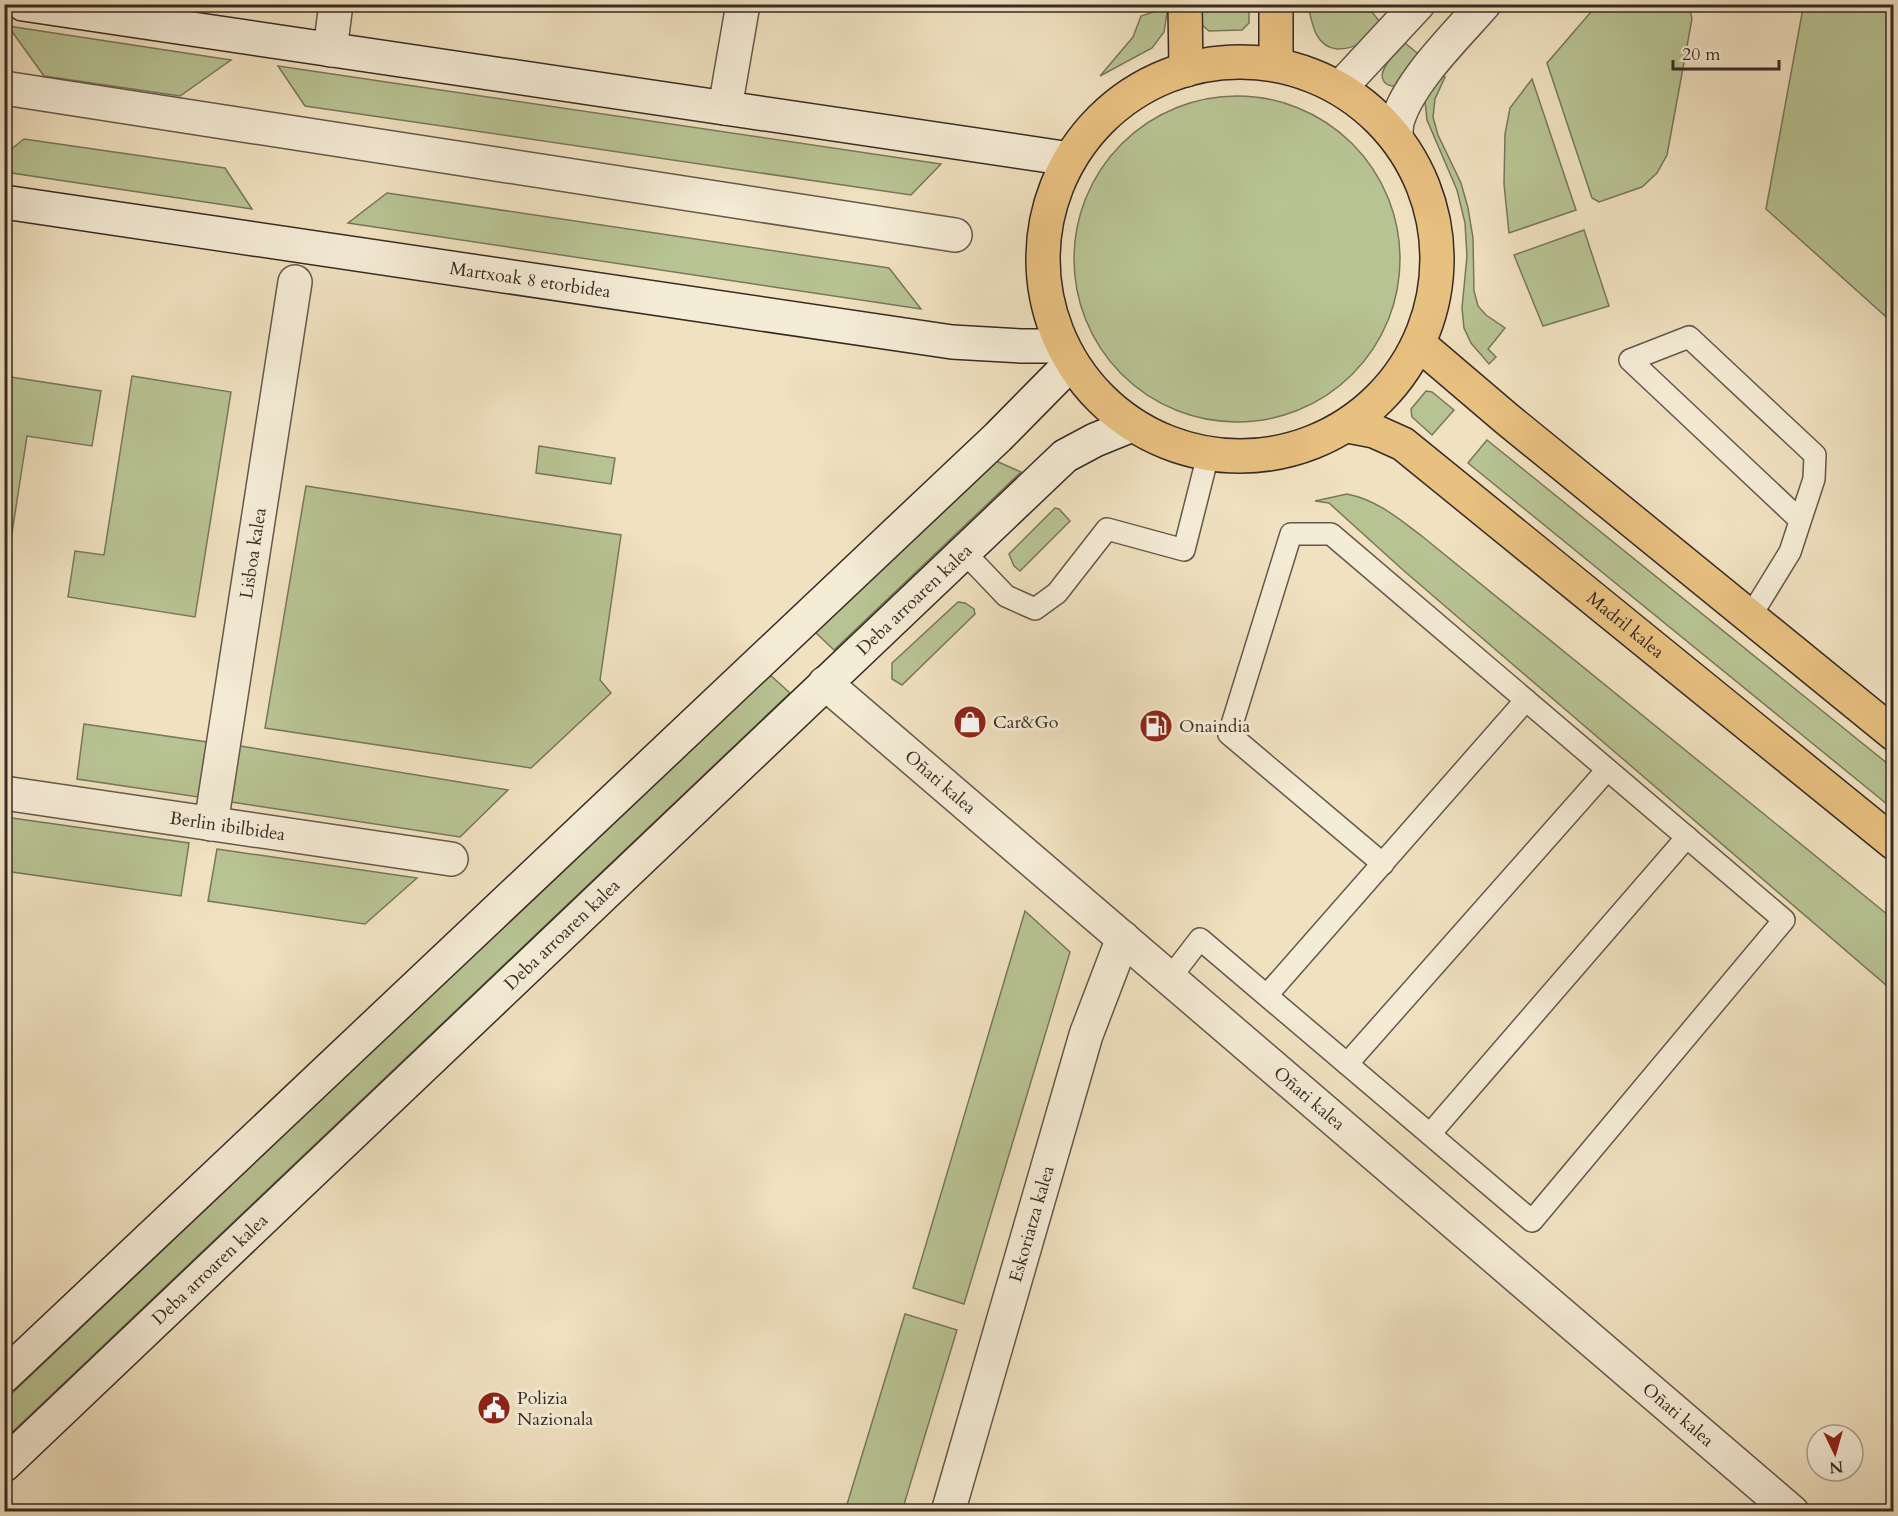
<svg xmlns="http://www.w3.org/2000/svg" width="1898" height="1516" viewBox="0 0 1898 1516" font-family="Cardo,serif">
  <rect width="100%" height="100%" fill="#f0e1c0"/>
  <filter id="stains"><feTurbulence type="fractalNoise" baseFrequency=".00333" numOctaves="4"/><feColorMatrix values="0 0 0 0 .2 0 0 0 0 .09 0 0 0 0 .02 0 0 0 .5 -.17"/></filter>
  <radialGradient id="worn" r=".72"><stop offset=".6" stop-color="#630" stop-opacity="0"/><stop offset="1" stop-color="#630" stop-opacity=".3"/></radialGradient>
  <g fill="#b8c393" stroke="#78775c" stroke-width="1.5">
    <polygon points="1201,5 1249,5 1249,23 1242,30 1209,31 1202,25"/>
    <path d="M1308,5H1362L1371,11L1380,22C1374,28 1368,38 1360,43C1353,48 1345,49 1337,49C1315,47 1312,23 1308,5Z"/>
    <polygon points="1597,5 1689,5 1692,19 1667,155 1657,173 1642,187 1599,202 1592,198 1547,63"/>
    <polygon points="1813,5 1893,5 1893,323 1766,209 1803,8"/>
    <polygon points="1168,7 1164,32 1152,48 1100,76 1133,37 1141,16"/>
    <polygon points="8,26 231,60 180,96 44,76"/>
    <path d="M1405,43L1422,57L1397,86C1385,87 1378,79 1385,67C1389,58 1399,51 1405,43Z"/>
    <polygon points="278,66 941,164 911,195 305,106"/>
    <polygon points="1439,72 1445,77 1435,99 1433,117 1438,135 1461,183 1468,208 1473,238 1474,291 1478,306 1486,315 1505,328 1488,349 1496,357 1489,364 1471,343 1464,328 1462,308 1467,256 1465,223 1457,190 1427,120 1425,101 1430,85"/>
    <polygon points="1532,79 1576,210 1509,233 1504,184 1505,134 1510,108"/>
    <circle cx="1237" cy="259" r="163"/>
    <polygon points="24,139 225,168 252,209 5,172 5,154"/>
    <polygon points="387,193 889,268 921,309 348,223"/>
    <polygon points="1584,230 1609,306 1543,326 1514,255"/>
    <polygon points="4,376 101,391 92,446 27,436 7,565 4,565"/>
    <polygon points="132,376 231,392 195,617 68,597 75,551 104,555"/>
    <polygon points="1426,391 1432,392 1454,410 1432,435 1412,417 1411,409"/>
    <polygon points="1487,440 1893,768 1893,809 1468,463"/>
    <polygon points="539,446 615,458 611,484 536,473"/>
    <polygon points="996,461 1021,472 834,650 814,631"/>
    <polygon points="306,486 621,535 600,680 611,693 531,768 265,728"/>
    <path d="M1347,494C1377,500 1398,518 1423,537L1893,919V991L1403,570L1329,503L1315,501Z"/>
    <polygon points="1055,508 1059,509 1070,521 1020,571 1014,566 1009,554"/>
    <polygon points="958,602 965,603 974,609 975,614 902,685 892,679 892,663"/>
    <polygon points="769,674 790,693 5,1439 5,1400"/>
    <polygon points="84,724 207,742 198,797 77,779"/>
    <polygon points="234,745 508,790 460,837 225,801"/>
    <polygon points="5,817 189,843 181,896 5,871"/>
    <polygon points="217,849 417,878 365,924 208,901"/>
    <polygon points="1025,911 1070,952 964,1304 913,1288"/>
    <polygon points="905,1314 957,1330 902,1511 845,1511"/>
  </g>
  <g fill="none" stroke-linecap="round" stroke-linejoin="round">
    <defs>
      <g id="lane">
        <polyline points="964,552 1006,596 1035,609 1057,593 1107,529 1184,550 1208,455"/>
        <polyline points="1750,617 1790,552 1814,479 1815,455 1689,337 1630,360 1800,520"/>
        <polyline points="1170,978 1200,939 1532,1221 1784,920 1331,534 1291,534 1229,734 1383,864"/>
        <polyline points="1267,995 1526,700"/>
        <polyline points="1347,1064 1607,770"/>
        <polyline points="1430,1134 1687,837"/>
      </g>
      <g id="street">
        <polyline points="330,50 336,4"/>
        <polyline points="4,88 955,235"/>
        <polyline points="1340,88 1418,4"/>
        <polyline points="725,108 743,4"/>
        <path d="M1396,137C1396,131 1396,124 1398,119C1411,79 1457,35 1484,4"/>
        <path id="s1" d="M825,683L1792,1512"/>
        <path id="s2" d="M4,793L451,859"/>
        <path id="s3" d="M211,824L295,282"/>
        <path id="s4" d="M948,1512L1086,1035L1123,938"/>
      </g>
      <g id="secondary">
        <polyline points="23,4 1070,159"/>
        <path id="s5" d="M4,202L952,342L1021,346H1058"/>
        <polyline points="4,1376 998,437 1071,363"/>
        <path id="s6" d="M4,1465L1065,456L1095,440L1132,425"/>
      </g>
      <g id="primary">
        <polyline points="1185,4 1186,70"/>
        <circle cx="1240" cy="259" r="197"/>
        <polyline points="1276,65 1276,4"/>
        <polyline points="1419,344 1507,419 1894,734"/>
        <path id="s7" d="M1348,426L1374,431L1403,444L1894,843"/>
      </g>
    </defs>
    <use href="#lane" stroke="#65584b" stroke-width="24"/>
    <use href="#street" stroke="#65584b" stroke-width="36"/>
    <use href="#secondary" stroke="#372b24" stroke-width="36"/>
    <use href="#primary" stroke="#372b24" stroke-width="36"/>
    <use href="#lane" stroke="#f5ecd6" stroke-width="21"/>
    <use href="#street" stroke="#f5ecd6" stroke-width="33"/>
    <use href="#secondary" stroke="#f5ecd6" stroke-width="33"/>
    <use href="#primary" stroke="#e8c080" stroke-width="33"/>
  </g>
  <defs>
    <symbol id="shop-disc" viewBox="-11 -11 22 22"><circle r="9.5" fill="#8f2418" stroke="#f5ecd6"/><path d="M-5-2.5h2.3a2.7 3.5 0 0 1 5.4 0H5L5.5 6h-11ZM-1.5-2.5h3a1.5 2.3 0 0 0-3 0Z" fill="#fff"/></symbol>
    <symbol id="fuel-disc" viewBox="-11 -11 22 22"><circle r="9.5" fill="#8f2418" stroke="#f5ecd6"/><path d="M-5.5-6h7V0h2V4h1.3V-2.5L3-4.5l.8-.8L6-3V5H2.5V1h-1V6h-7ZM-4.2-4.7v3.2H.2V-4.7Z" fill="#fff"/></symbol>
    <symbol id="civic-disc" viewBox="-11 -11 22 22"><circle r="9.5" fill="#8f2418" stroke="#f5ecd6"/><path d="M-.6-6.5H3V-4.5H.6V-3L4-1V1h2V6H-6V1h2V-1L-.6-3ZM-1.2 2.5V6h2.4V2.5Z" fill="#fff"/></symbol>
  </defs>
  <g fill-rule="evenodd">
    <use href="#shop-disc" x="951" y="703" width="38" height="38"/>
    <use href="#fuel-disc" x="1137" y="707" width="38" height="38"/>
    <use href="#civic-disc" x="475" y="1389" width="38" height="38"/>
  </g>
  <g text-anchor="middle" stroke-width="6" stroke-linejoin="round" paint-order="stroke">
    <g font-size="18" fill="#372b24" stroke="#f5ecd6">
      <text dy="6" stroke="none"><textPath href="#s5" startOffset="532">Martxoak 8 etorbidea</textPath></text>
      <text dy="6" stroke="none"><textPath href="#s3" startOffset="274">Lisboa kalea</textPath></text>
      <text dy="6" stroke="none"><textPath href="#s6" startOffset="1256">Deba arroaren kalea</textPath></text>
      <text dy="6" stroke="none"><textPath href="#s7" startOffset="345">Madril kalea</textPath></text>
      <text dy="6" stroke="none"><textPath href="#s1" startOffset="152">Oñati kalea</textPath></text>
      <text dy="6" stroke="none"><textPath href="#s2" startOffset="226">Berlin ibilbidea</textPath></text>
      <text dy="6" stroke="none"><textPath href="#s6" startOffset="770">Deba arroaren kalea</textPath></text>
      <text dy="6" stroke="none"><textPath href="#s1" startOffset="638">Oñati kalea</textPath></text>
      <text dy="6" stroke="none"><textPath href="#s4" startOffset="300">Eskoriatza kalea</textPath></text>
      <text dy="6" stroke="none"><textPath href="#s6" startOffset="284">Deba arroaren kalea</textPath></text>
      <text dy="6" stroke="none"><textPath href="#s1" startOffset="1124">Oñati kalea</textPath></text>
    </g>
    <g font-size="18" fill="#372b24" stroke="#f5ecd6" text-anchor="start">
      <text x="993" y="728">Car&amp;Go</text>
      <text x="1179" y="732">Onaindia</text>
      <text x="517" y="1404">Polizia<tspan x="517" dy="21">Nazionala</tspan></text>
    </g>
  </g>
  <rect width="1898" height="1516" fill="none" stroke="#f0e1c0" stroke-width="24"/>
  <rect x="6" y="6" width="1886" height="1504" fill="none" stroke="#372b24" stroke-width="3"/>
  <rect x="12" y="12" width="1874" height="1492" fill="none" stroke="#372b24" stroke-width="1.5"/>
  <g transform="translate(1835 1453) rotate(175)"><circle r="28" fill="#f5ecd6" stroke="#a99f8f" stroke-width="1.5"/>
  <path d="M0-4.5L10 22L0 15L-10 22Z" fill="#8f2418"/>
  <text y="-9" font-size="16" font-weight="bold" text-anchor="middle" fill="#372b24">N</text>
  </g>
  <path d="M1673 60v9h106v-9" fill="none" stroke="#372b24" stroke-width="3"/>
  <text x="1682" y="60" font-size="18" fill="#372b24" stroke="#f5ecd6" stroke-width="4.5" paint-order="stroke">20 m</text>
  <rect width="100%" height="100%" filter="url(#stains)"/>
  <rect width="100%" height="100%" fill="url(#worn)"/>
</svg>
